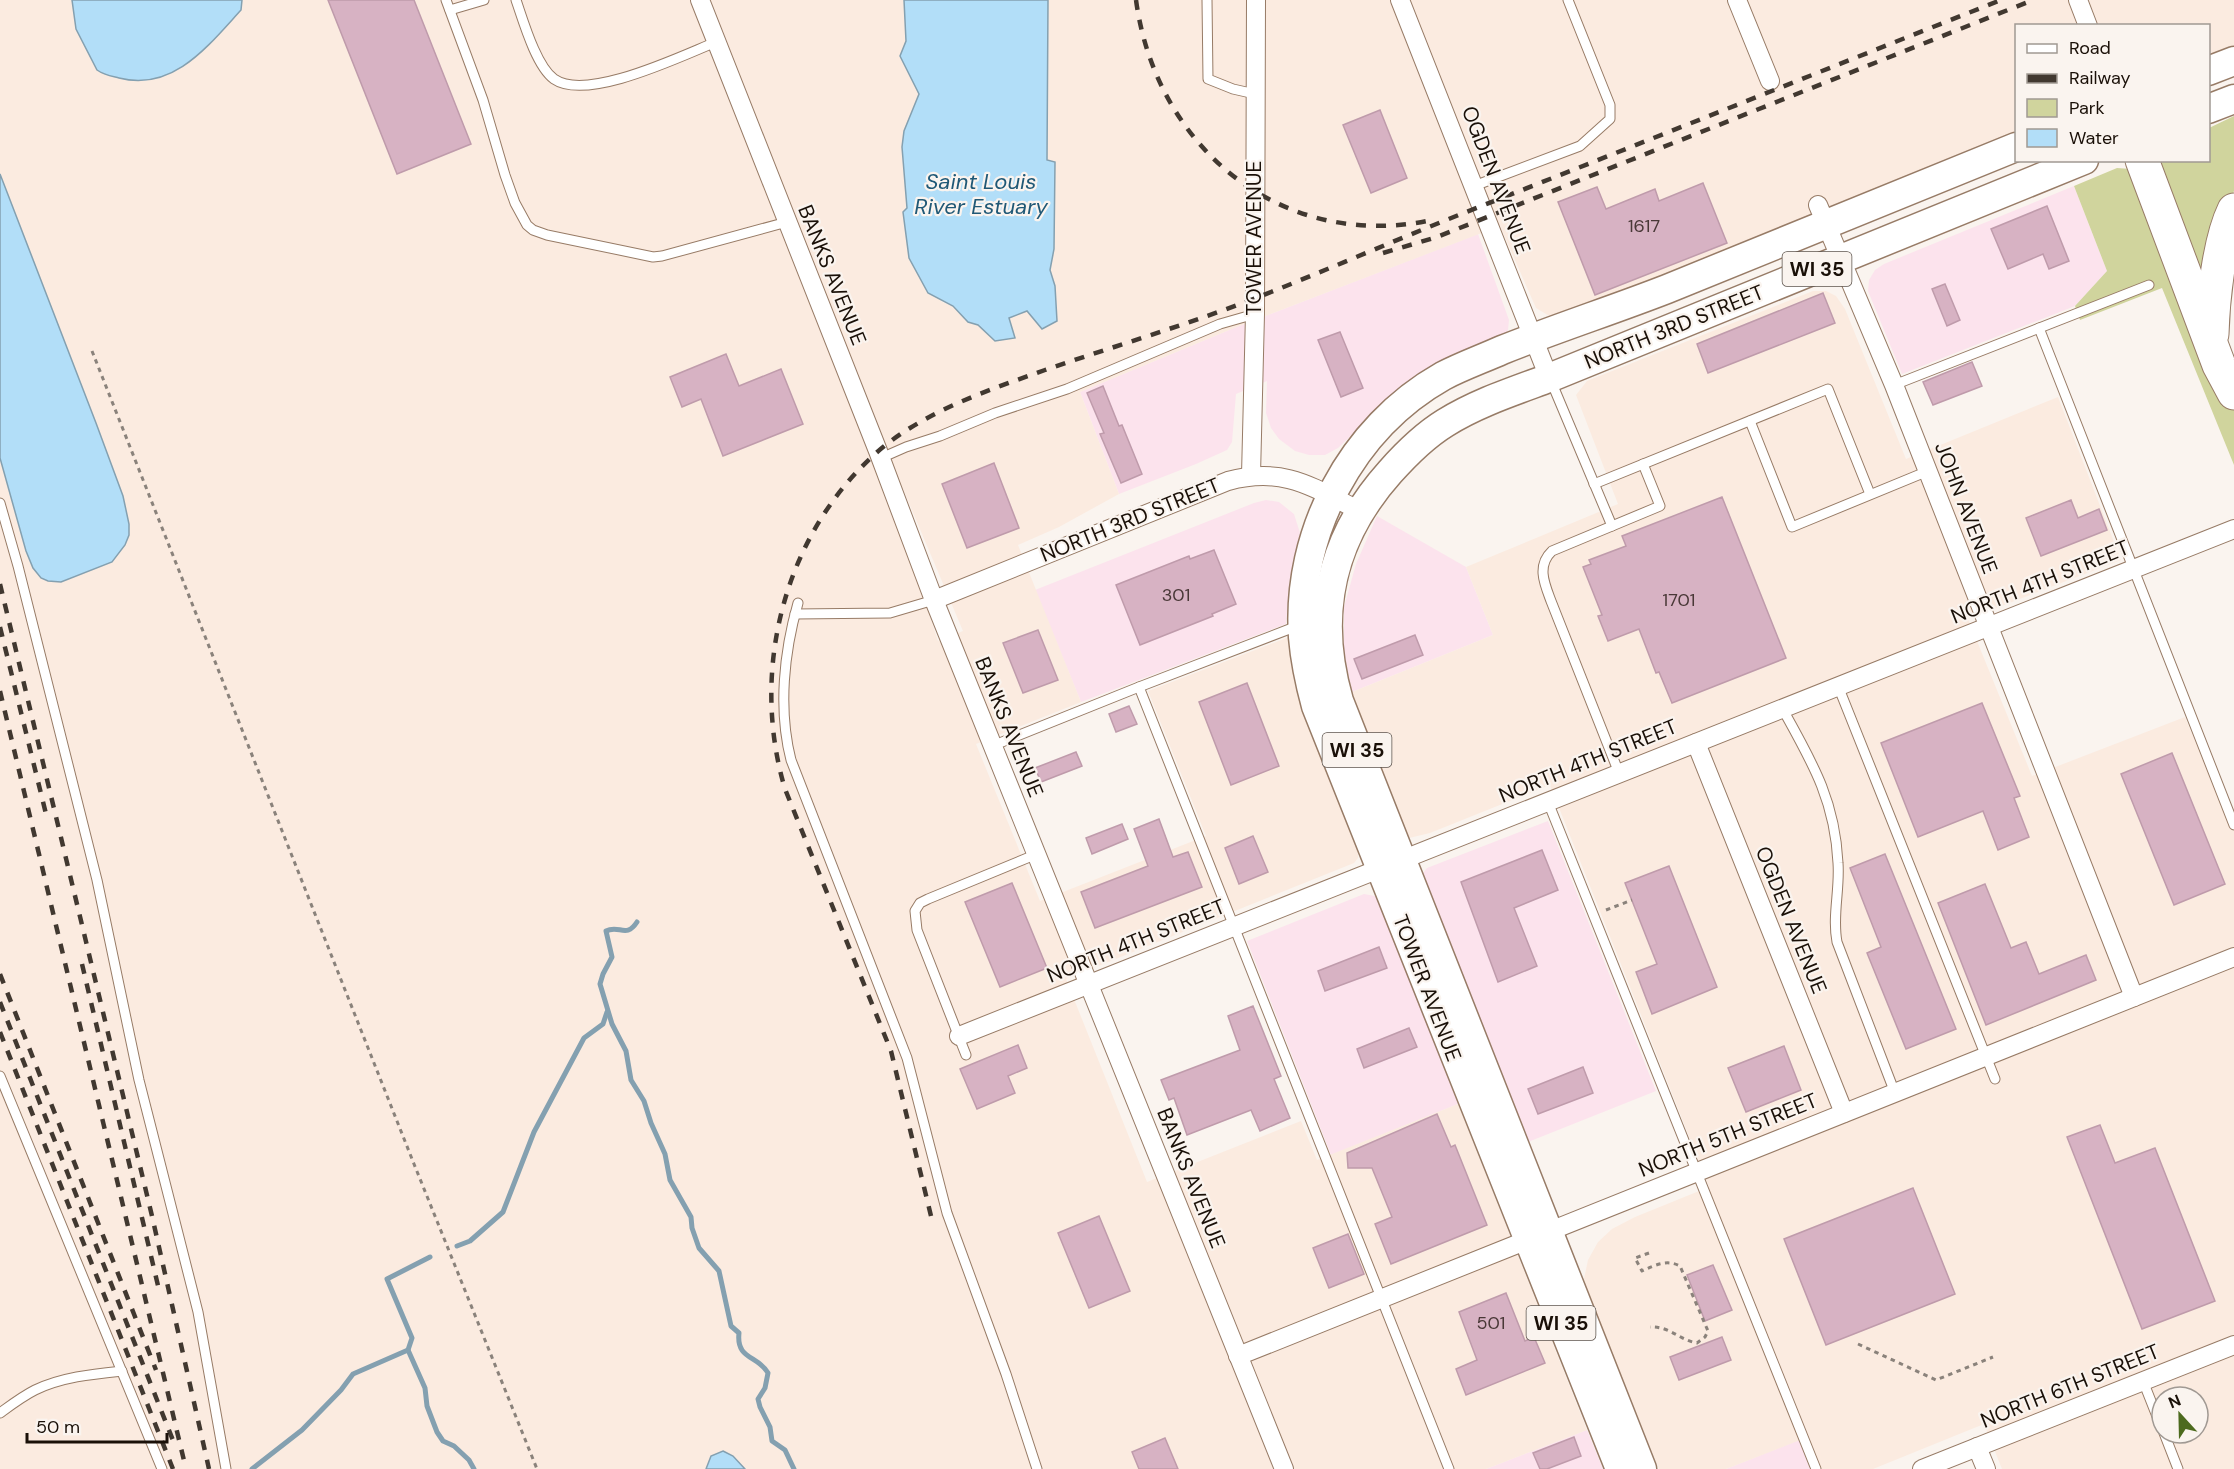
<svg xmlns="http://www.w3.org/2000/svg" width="2234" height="1469" viewBox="0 0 2234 1469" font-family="'DM Sans',sans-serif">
  <rect width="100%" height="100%" fill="#faf4ef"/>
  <g fill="#fce3ed">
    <polygon points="2074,186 2107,271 2075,306 1902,374 1868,291 1869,280 1875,270 1884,264"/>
    <polygon points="1478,234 1509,320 1508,330 1501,339 1381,407 1338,448 1325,455 1309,455 1295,451 1279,439 1271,428 1266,413 1267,381 1236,394 1232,442 1227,450 1196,464 1119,494 1080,392 1234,328"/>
    <polygon points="1266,500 1279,502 1294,514 1300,533 1289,585 1286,624 1081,702 1035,590 1254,503"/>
    <polygon points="1377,516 1466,567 1493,635 1352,692 1344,652 1344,607 1356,564"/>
    <polygon points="1548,821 1656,1091 1528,1142 1424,881 1423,873 1427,868"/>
    <polygon points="1364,894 1375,896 1381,905 1458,1104 1331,1155 1247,941"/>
    <polygon points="1587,1430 1603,1469 1486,1469"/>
    <polygon points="1799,1440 1810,1469 1726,1469"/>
  </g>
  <g fill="#fbebe0" fill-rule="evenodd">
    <path d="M0,0H904L906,41L900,56L919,94L904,131L902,147L907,208L903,212L909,258L942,302L953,306L968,322L978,325L1009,318L1027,311L1057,309L1055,286L1050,270L1054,249L1055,162L1047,160L1048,0H2234V49L2209,60L2208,26H2016V138L1561,319L1551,317L1536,308L1500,226L1234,328L1080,392L1119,494L1059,527L1018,545L1081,702L976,744L1040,901L1206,836L1148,691L1289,637L1295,685L1302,709L1358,852V858L1354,863L1066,979L1147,1182L1301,1121L1317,1160L1458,1104L1587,1430L1486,1469H0ZM846,345L870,404L853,412L829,352ZM895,470L963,631L938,641L919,583Z"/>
    <path d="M1813,291H1826L1836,296L1845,309L1906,459L2058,397L2121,560L1968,619L2032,776L2185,717L2226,816L2234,813V1469H2002L1984,1424L1873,1469H1821L1808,1437L1726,1469H1659L1587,1291L1584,1279L1588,1260L1598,1242L1612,1229L1635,1217L1709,1187L1550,785L1430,833L1409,838L1405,833L1369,743L1352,692L1493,635L1466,567L1618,504L1576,395L1587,381ZM2162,1397H2198V1433H2162Z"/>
  </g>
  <g fill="#d0d49d">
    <polygon points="2234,116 2234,191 2224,213 2207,289 2160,165 2161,161 2208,160 2209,128"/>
    <polygon points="2117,168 2131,169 2234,404 2234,465 2162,288 2080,320 2075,306 2107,271 2074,186"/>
  </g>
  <g fill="#b2def8" stroke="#84a0b0" stroke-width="1.5">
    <path d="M72,0H242L241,10C208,46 173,92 119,78C111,76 104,75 97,70L76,29Z"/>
    <polygon points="904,0 1048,0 1047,160 1055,162 1054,249 1050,270 1055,286 1057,321 1042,329 1027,311 1009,318 1015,338 995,341 978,325 968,322 953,306 928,293 909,258 903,212 907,208 902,147 904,131 919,94 900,56 906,41"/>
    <polygon points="0,174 96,423 123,496 129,524 129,535 125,545 112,562 61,582 48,581 41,578 33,568 26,551 0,458"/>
    <polygon points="723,1451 733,1456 745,1469 706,1469 711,1456"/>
  </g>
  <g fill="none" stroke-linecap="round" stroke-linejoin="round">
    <g stroke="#84a0b0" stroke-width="5">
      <path d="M637,922C626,939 619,924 606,931L612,957L603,974L600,984L612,1024L626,1051L631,1080L644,1101L651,1123L665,1154L670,1180L691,1217L692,1228L699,1248L719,1271L731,1326L739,1333C736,1360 758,1355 768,1373L765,1388L758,1399L760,1407L770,1427L772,1441L785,1450L794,1469"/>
      <polyline points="457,1246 470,1241 503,1212 534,1132 584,1038 603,1024 607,1012"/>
      <polyline points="408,1350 425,1388 427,1406 437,1432 443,1441 454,1446 469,1460 474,1469"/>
      <polyline points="252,1469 302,1430 341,1390 353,1374 408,1350 412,1338 387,1279 430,1257"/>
    </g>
  </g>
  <g fill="#d7b2c3" stroke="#bf9bab" stroke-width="1.5">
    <polygon points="328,0 414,0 471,144 397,174"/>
    <polygon points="1380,110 1407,178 1371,193 1343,125"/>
    <polygon points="1703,183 1727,243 1595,295 1558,202 1597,187 1606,209 1655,189 1659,201"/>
    <polygon points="2047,206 2069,261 2049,269 2043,254 2008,269 1991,229"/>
    <polygon points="1945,284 1960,320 1947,326 1932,289"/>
    <polygon points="1823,293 1835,323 1708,373 1697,344"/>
    <polygon points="1340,332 1363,388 1341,397 1318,340"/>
    <polygon points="726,354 739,386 781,369 803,424 723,456 701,399 682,407 670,377"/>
    <polygon points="1972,362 1982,386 1933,405 1923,382"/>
    <polygon points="1103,386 1119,426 1122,425 1142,474 1121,483 1100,434 1104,433 1087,393"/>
    <polygon points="994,463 1019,528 967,548 942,484"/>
    <polygon points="1722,497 1786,658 1672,703 1659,672 1656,673 1639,629 1608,641 1598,616 1602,615 1583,567 1591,564 1589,560 1626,546 1622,536"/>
    <polygon points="2071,500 2078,518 2099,509 2107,530 2041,556 2026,518"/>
    <polygon points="1214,550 1236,604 1212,614 1213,616 1140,645 1116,585 1189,556 1190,559"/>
    <polygon points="1038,630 1058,680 1023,693 1003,643"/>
    <polygon points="1415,635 1423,655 1362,679 1354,659"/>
    <polygon points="1247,683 1279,766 1231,785 1199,702"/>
    <polygon points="1982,703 2020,796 2014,798 2029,837 1998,850 1983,811 1918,837 1881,743"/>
    <polygon points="1129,706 1137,724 1116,732 1109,714"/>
    <polygon points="1076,752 1082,766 1041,782 1035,768"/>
    <polygon points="2172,753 2225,884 2174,905 2121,774"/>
    <polygon points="1159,819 1173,857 1188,852 1202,887 1095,928 1081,892 1148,866 1134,829"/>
    <polygon points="1122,824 1128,839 1092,854 1086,838"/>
    <polygon points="1253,836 1268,872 1239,884 1225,848"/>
    <polygon points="1542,850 1558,890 1514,908 1537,966 1498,982 1461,882"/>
    <polygon points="1885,854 1956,1029 1906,1049 1867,953 1881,947 1850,868"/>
    <polygon points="1669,866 1717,987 1652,1014 1636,972 1657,964 1625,883"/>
    <polygon points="1012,883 1047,968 1000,987 965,902"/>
    <polygon points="1985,884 2011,948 2026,942 2039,974 2086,955 2096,980 1986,1025 1938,903"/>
    <polygon points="1379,947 1387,968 1325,991 1318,971"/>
    <polygon points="1253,1006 1281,1076 1274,1079 1290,1118 1260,1131 1251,1110 1187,1135 1174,1098 1169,1100 1161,1080 1240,1050 1228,1016"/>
    <polygon points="1409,1028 1417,1047 1364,1068 1357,1049"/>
    <polygon points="1018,1045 1027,1068 1008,1076 1015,1093 977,1109 960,1069"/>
    <polygon points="1784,1046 1801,1090 1746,1112 1728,1068"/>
    <polygon points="1583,1067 1593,1093 1538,1114 1528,1089"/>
    <polygon points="1437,1114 1451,1147 1455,1145 1487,1225 1391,1264 1375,1224 1392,1217 1372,1168 1348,1168 1347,1153"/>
    <polygon points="2100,1125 2115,1163 2155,1148 2215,1301 2142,1329 2067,1137"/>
    <polygon points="1913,1188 1955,1294 1826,1345 1784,1239"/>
    <polygon points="1099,1216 1130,1291 1089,1308 1058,1233"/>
    <polygon points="1348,1234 1364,1274 1329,1288 1313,1248"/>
    <polygon points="1713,1265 1732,1310 1705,1321 1687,1275"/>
    <polygon points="1506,1293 1525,1341 1534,1337 1545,1363 1466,1395 1456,1369 1477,1360 1459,1312"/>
    <polygon points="1722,1337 1731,1360 1679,1380 1670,1357"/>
    <polygon points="1574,1437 1581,1456 1547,1469 1540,1469 1533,1453"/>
    <polygon points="1165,1438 1178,1469 1139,1469 1132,1452"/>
  </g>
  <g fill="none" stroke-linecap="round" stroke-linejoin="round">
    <defs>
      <g id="service">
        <polyline points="446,0 483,100 505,175 515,203 527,225 533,230 547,235 653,257 662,256 787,222"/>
        <path d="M516,0C523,20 536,66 554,79C587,102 681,56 716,42"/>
        <polyline points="1207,0 1208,79 1233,89 1255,94"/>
        <polyline points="450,10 484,0"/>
        <polyline points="1474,186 1580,146 1610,119 1610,105 1568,0"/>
        <polyline points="2039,328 2234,825"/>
        <polyline points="1551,381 1612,526"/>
        <polyline points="1894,385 2149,285"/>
        <polyline points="1750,421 1792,527 1928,471"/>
        <polyline points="881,458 906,447 940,436 995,413 1067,389 1220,324 1255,314"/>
        <polyline points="1594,484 1828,389 1870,494"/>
        <polyline points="0,503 18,566 97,880 139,1080 198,1312 226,1469"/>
        <path d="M798,603C784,652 778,709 791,760L907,1058L947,1213L1006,1374L1037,1469"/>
        <polyline points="795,614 890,613 934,600"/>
        <polyline points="1838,686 1995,1079"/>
        <polyline points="1139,687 1449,1469"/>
        <path d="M1782,708C1812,762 1835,800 1838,863C1840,890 1832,916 1837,942L1895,1093"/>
        <polyline points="992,746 1139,687 1300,625"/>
        <path d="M1619,773L1551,601C1545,585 1536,566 1552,551L1660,506L1643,464"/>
        <polyline points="1548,802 1816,1469"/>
        <polyline points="966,1055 917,930 915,911 920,903 928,899 1037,854"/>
        <polyline points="0,1076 162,1469"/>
        <polyline points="2143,1381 2162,1429"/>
        <path d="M0,1413C11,1405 23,1396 35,1390C62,1377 93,1374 122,1371"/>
        <polyline points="2164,1433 2178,1469"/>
      </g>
      <g id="minor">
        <polyline points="700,0 878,451 934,600 1284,1469"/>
        <polyline points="1400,0 1549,378"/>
        <polyline points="1737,0 1770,81"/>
        <polyline points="2078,0 2088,26"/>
        <polyline points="1818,205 1894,385 2134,997"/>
        <polyline points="1251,475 1255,314 1256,0"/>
        <path d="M934,600L1228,481C1284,466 1312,487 1360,511"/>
        <polyline points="1696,743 1844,1113"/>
        <polyline points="959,1036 2234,529"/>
        <polyline points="1238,1356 2234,957"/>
        <polyline points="1977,1447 1986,1469"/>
        <polyline points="1922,1469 2234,1345"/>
      </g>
      <g id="primary">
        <polyline points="2208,71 2234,61"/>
        <polyline points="2208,109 2234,99"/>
        <path d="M1620,1469L1316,706C1310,684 1305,661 1303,637C1296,533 1351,428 1443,376C1462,366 1482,359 1502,350C1557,328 1613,310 1667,289C1784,242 1900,194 2016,147"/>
        <path d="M1642,1469L1339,701C1314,615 1330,539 1390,472C1406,454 1424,436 1445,423C1477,403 1514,391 1549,378L2084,160"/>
      </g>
      <g id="motorway">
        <polyline points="2142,160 2219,365 2234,393"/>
        <path d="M2212,334C2213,299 2219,241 2234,210"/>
      </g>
    </defs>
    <use href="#service" stroke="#977b66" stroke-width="11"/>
    <use href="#minor" stroke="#977b66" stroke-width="20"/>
    <use href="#primary" stroke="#977b66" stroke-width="31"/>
    <use href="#motorway" stroke="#977b66" stroke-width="35"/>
    <g stroke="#8a827b" stroke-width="3" stroke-dasharray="4.5 4.5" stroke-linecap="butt">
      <polyline points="92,351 414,1164 537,1469"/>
      <polyline points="1606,910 1632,900"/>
      <path d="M1649,1253L1635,1258L1642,1271C1655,1265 1667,1259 1680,1266L1708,1331L1705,1337L1697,1343C1679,1340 1670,1326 1650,1327"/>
      <polyline points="1858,1344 1936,1380 1993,1357"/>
    </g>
    <use href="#service" stroke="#fff" stroke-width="9"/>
    <use href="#minor" stroke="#fff" stroke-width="18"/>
    <use href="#primary" stroke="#fff" stroke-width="28"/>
    <use href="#motorway" stroke="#fff" stroke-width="33"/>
    <g stroke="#413830" stroke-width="4.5" stroke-dasharray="10 10" stroke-linecap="butt">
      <path d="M1136,0C1156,148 1282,252 1432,220"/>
      <polyline points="1383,253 1437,237 2033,0"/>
      <polyline points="0,584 152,1216 209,1469"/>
      <polyline points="0,627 47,818"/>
      <polyline points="0,691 186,1469"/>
      <polyline points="82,964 160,1294"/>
      <polyline points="0,974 156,1370"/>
      <polyline points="0,1002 174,1443"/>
      <polyline points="0,1032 173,1469"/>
      <path d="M931,1216L891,1051L785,789C750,672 783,537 875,454C922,412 986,391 1045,370C1115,346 1186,325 1256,298C1332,268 1407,235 1484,205C1657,137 1829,68 2001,0"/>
    </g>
  </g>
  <g text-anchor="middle" stroke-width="4.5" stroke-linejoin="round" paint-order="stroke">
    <g font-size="18" fill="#493837">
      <text x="1644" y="232">1617</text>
      <text x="1176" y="601">301</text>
      <text x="1679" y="606">1701</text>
      <text x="1491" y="1329">501</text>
    </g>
    <g fill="#faf4ef" stroke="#5d544d" stroke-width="1.5">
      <rect x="1782.5" y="252" width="69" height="34" rx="4.5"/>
      <rect x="1322.5" y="733" width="69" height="34" rx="4.5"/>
      <rect x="1526.5" y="1306" width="69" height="34" rx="4.5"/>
    </g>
    <g font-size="20" font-weight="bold" fill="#1a1008">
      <text x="1817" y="276">WI 35</text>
      <text x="1357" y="757">WI 35</text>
      <text x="1561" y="1330">WI 35</text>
    </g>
    <g font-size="21" fill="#1a1008" stroke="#faf4ef">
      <text transform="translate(1496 180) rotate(69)" y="7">OGDEN AVENUE</text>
      <text transform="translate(1254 238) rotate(-90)" y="7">TOWER AVENUE</text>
      <text transform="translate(832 275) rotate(68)" y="7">BANKS AVENUE</text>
      <text transform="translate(1674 327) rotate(-22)" y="7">NORTH 3RD STREET</text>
      <text transform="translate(1966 508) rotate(69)" y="7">JOHN AVENUE</text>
      <text transform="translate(1130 520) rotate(-22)" y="7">NORTH 3RD STREET</text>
      <text transform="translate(2040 582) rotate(-22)" y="7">NORTH 4TH STREET</text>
      <text transform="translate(1009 727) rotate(68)" y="7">BANKS AVENUE</text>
      <text transform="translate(1588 761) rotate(-22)" y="7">NORTH 4TH STREET</text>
      <text transform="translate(1791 920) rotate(68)" y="7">OGDEN AVENUE</text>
      <text transform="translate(1136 941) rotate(-22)" y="7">NORTH 4TH STREET</text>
      <text transform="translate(1427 988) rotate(69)" y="7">TOWER AVENUE</text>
      <text transform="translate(1728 1135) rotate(-22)" y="7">NORTH 5TH STREET</text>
      <text transform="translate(1191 1178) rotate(68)" y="7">BANKS AVENUE</text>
      <text transform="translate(2070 1386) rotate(-22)" y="7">NORTH 6TH STREET</text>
    </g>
    <g font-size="22" font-style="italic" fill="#1f5876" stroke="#faf4ef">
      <text x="981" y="189">Saint Louis<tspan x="981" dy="25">River Estuary</tspan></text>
    </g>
  </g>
  <rect x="2015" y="24" width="195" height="138" fill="#faf4ef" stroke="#a09993" stroke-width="1.5"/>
  <rect x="2027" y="44" width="30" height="9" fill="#ffffff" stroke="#a09993" stroke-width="1.5"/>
  <text x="2069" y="54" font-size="18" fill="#1a1008">Road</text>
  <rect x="2027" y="74" width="30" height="9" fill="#413830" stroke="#a09993" stroke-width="1.5"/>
  <text x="2069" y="84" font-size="18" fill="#1a1008">Railway</text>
  <rect x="2027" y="99" width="30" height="18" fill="#d0d49d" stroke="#a09993" stroke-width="1.5"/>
  <text x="2069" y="114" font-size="18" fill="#1a1008">Park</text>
  <rect x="2027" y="129" width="30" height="18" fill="#b2def8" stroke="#a09993" stroke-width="1.5"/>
  <text x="2069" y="144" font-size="18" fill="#1a1008">Water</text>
  <g transform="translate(2180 1415) rotate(338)"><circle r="28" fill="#faf4ef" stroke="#a09993" stroke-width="1.5"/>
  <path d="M0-4.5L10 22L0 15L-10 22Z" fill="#4c6a1e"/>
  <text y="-9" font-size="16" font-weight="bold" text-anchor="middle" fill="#1a1008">N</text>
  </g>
  <path d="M27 1433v9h140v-9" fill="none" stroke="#1a1008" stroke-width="3"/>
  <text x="36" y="1433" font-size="18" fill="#1a1008" stroke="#faf4ef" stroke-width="4.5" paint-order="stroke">50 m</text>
</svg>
